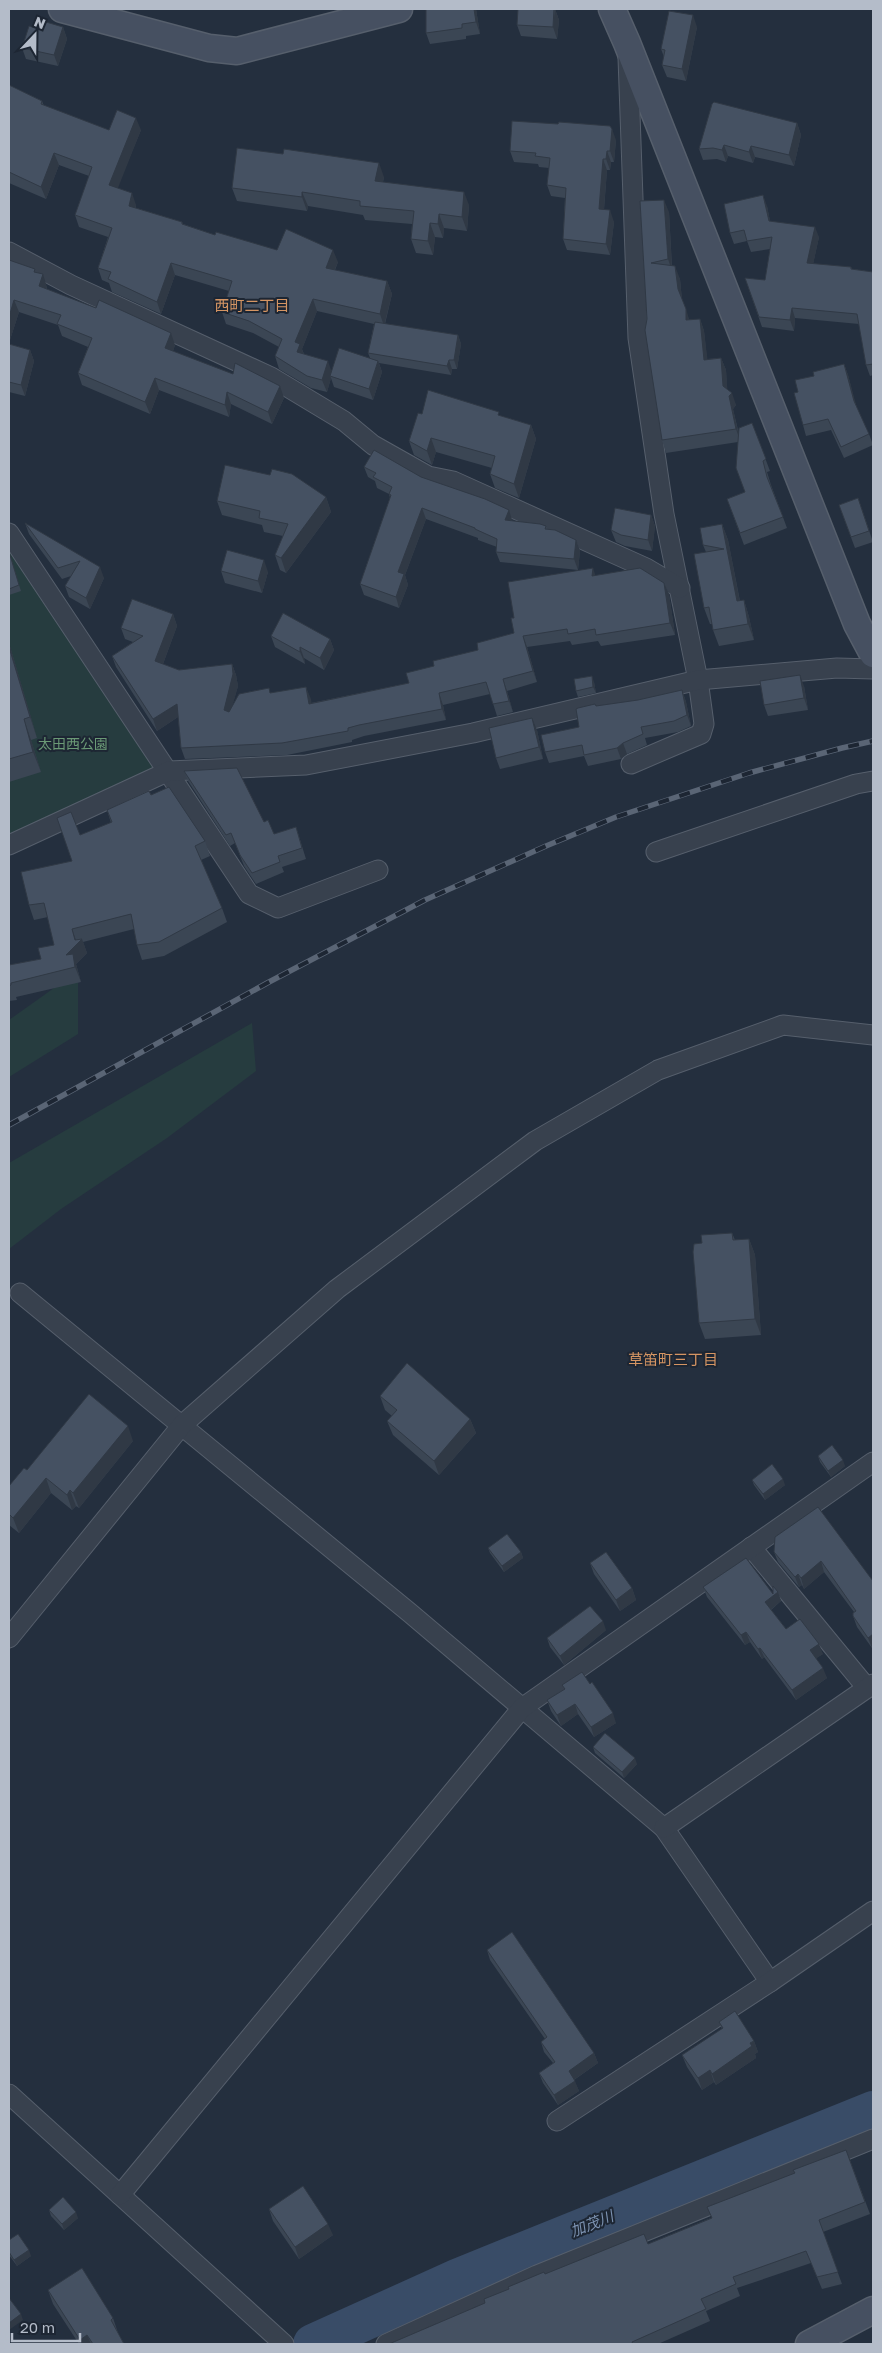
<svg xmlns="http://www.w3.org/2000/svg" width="882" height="2353" viewBox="0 0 882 2353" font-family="'Golos Text','Noto Sans JP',sans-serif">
  <rect width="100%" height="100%" fill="#242f3e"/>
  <g fill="#263c3f">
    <polygon points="9,533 169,771 9,845"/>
    <polygon points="78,971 78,1034 9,1077 9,1020"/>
    <polygon points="252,1023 256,1071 167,1138 61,1209 9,1249 9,1163"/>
  </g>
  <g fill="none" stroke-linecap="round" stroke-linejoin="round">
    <polyline stroke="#394c67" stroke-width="40" points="313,2344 459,2278 873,2111"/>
    <defs>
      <g id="street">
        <polyline points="628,58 638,338 664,514 698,680 704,724 701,734 631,764"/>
        <polyline points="9,252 71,285 271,377 344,421 373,445 428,476 453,481 646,568 680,588"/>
        <polyline points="9,533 249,894 278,908 378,870"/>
        <polyline points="9,845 169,771 306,765 473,733 698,680 837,668 873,669"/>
        <polyline points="656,852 856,784 873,781"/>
        <polyline points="20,1293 410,1613 664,1828 770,1982"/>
        <polyline points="751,1547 867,1688"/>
        <polyline points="9,1638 182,1425 337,1289 535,1141 658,1070 783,1025 873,1035"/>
        <polyline points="664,1828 873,1684"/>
        <polyline points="9,2094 284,2344"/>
        <polyline points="557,2121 770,1982 873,1911"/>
        <polyline points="120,2195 522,1708 873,1462"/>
        <polyline points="386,2344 537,2275 873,2139"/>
      </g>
      <g id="secondary">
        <polyline points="62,9 209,48 237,51 399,9"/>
        <polyline points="612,9 627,43 857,624 873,654"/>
        <polyline points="809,2344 873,2310"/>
      </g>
    </defs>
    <use href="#street" stroke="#565f6c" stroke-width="21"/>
    <use href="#secondary" stroke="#565f6c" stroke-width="29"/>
    <use href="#street" stroke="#38414e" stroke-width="19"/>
    <use href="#secondary" stroke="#465061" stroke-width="26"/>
    <defs>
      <polyline id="rail" points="9,1125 269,982 425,900 546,846 616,817 749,773 842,748 873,741"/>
    </defs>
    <use href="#rail" stroke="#5a6575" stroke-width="5.5"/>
    <use href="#rail" stroke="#1d2633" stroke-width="4" stroke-dasharray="11" stroke-linecap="butt"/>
  </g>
  <g fill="#3b4654" fill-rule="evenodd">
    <polygon points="426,9 476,9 480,34 466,36 466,39 430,44 426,33"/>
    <polygon points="555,9 559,20 557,39 521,36 517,25"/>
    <polygon points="33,27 63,27 67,39 58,66 26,59 22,48"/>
    <polygon points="697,27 686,81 667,77 662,65 664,57 661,49"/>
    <path d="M9,85L42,101L44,106L109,130H141L117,188L136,205V208L182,222L183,224L215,235L277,250L338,262L335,270L387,281L392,294L385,324L458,335L461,344L457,369H452L451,375L379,363L382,372L373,400L334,387L331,378L327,392L311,388L279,369L275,356L279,347L253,333L226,324L222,312L229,291L175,275L161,314L112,292L109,283L102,280L98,268L108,237L79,227L75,215L89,176L59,165L46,199L9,183ZM317,311L374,324L368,353L370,358L332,371L304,354L302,349Z"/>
    <polygon points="797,123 801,135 794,166 755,157 753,163 728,156 726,162 717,159 703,160 699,149"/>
    <polygon points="616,140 614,162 611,162 610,170 607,170 604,210 614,222 610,255 567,250 563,239 565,198 551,196 547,185 549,168 539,167 538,164 514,162 510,151"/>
    <polygon points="384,177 383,182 469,205 467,231 444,228 443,238 435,237 433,255 416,253 411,239 412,224 365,220 363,215 308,206 307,211 237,201 232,188"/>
    <polygon points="640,201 669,212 672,266 680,279 682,300 689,320 700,319 704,331 707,359 721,358 726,370 727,389 736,405 733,409 739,434 752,423 770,471 767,472 771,485 787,528 744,545 727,499 745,492 738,442 666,453 662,440 647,319"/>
    <polygon points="767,206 770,221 819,237 813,264 851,267 852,269 873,272 873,375 870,376 866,365 859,324 795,318 794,331 762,327 745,278 765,280 770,249 751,252 747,241 734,244 730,233"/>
    <polygon points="9,260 36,272 47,287 47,289 175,345 173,351 284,398 272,424 231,404 229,417 159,390 150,414 82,385 78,373 88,347 62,336 58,325 19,312 9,343"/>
    <polygon points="9,344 30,350 34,361 25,396 9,392"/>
    <polygon points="844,364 848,375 856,407 869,434 873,445 844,458 831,430 806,436 803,425 814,376"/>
    <polygon points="422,414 501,416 531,425 536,439 519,498 495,488 490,474 492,468 436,452 432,465 414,455 409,441"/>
    <polygon points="364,467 421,477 512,520 512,521 546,526 547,529 576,540 580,551 578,570 500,562 496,552 497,547 478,540 478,538 426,519 405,575 408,585 399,608 364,595 360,584 390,498 389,494 377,488 375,481 368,477"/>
    <polygon points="326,497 331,512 286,573 280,570 275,555 283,536 264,532 262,525 222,515 217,501"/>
    <polygon points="858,498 873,542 855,548 839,505"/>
    <polygon points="651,515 655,526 652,551 625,546 616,542 611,530"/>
    <polygon points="25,523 104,578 90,609 69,597 65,586 71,576 62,579 29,534"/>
    <polygon points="722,524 728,540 740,601 744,600 749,617 754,640 719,646 713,630 712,624 710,624 704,608 706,552 703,545"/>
    <polygon points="9,555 21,591 9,595"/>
    <polygon points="221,571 268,572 262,593 225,583"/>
    <polygon points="596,576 664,583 669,594 675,635 601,646 598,641 572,645 570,641 527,647 537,682 507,691 513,712 497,716 490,694 443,705 446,720 364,736 352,740 352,742 287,755 185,759 181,748 178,717 157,731 116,667 112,656 133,642 125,639 121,628 173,614 177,626 163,664 179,670 232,664 236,675 238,686 232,706 271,693 306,687 311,703 409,683 434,666 478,650 514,633 514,618"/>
    <polygon points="271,636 330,639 334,650 324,670 304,658 305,664 275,647"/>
    <polygon points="9,643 37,738 31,740 41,772 9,782"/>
    <polygon points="594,682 596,693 578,697 576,691"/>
    <polygon points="804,686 808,710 768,716 764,705"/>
    <polygon points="682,690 686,702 691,726 678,732 645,738 647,745 627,754 621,759 588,766 584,756 549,763 545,752 579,727 596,706 638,700"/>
    <polygon points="537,730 543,759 500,769 496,758"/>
    <polygon points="184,771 264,822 274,834 296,827 306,859 282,867 284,872 256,884 244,866 235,843 230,846 188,781"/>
    <polygon points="151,795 205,841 210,856 201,860 222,908 227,922 164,956 142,960 137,945 134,929 83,942 87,953 76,964 81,982 16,997 17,1000 9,1001 9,965 41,959 54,945 48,917 34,920 29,905 72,861 80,835 111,823 107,810"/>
    <polygon points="732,1233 735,1240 749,1239 755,1255 761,1335 705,1339 699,1323 702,1243"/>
    <polygon points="380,1396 470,1419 476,1433 439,1475 393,1435 387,1421 392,1416 385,1410"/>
    <polygon points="133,1441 79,1508 76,1506 72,1510 51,1493 19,1533 9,1525 9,1486 27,1470"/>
    <polygon points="818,1456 845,1466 831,1477 820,1462"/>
    <polygon points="752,1480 785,1485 765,1500 754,1485"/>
    <polygon points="775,1537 873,1581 872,1648 857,1627 853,1616 854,1612 824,1572 804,1589 802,1585 799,1587 778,1562 774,1552"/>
    <polygon points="488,1548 521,1552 523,1558 504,1572 490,1553"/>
    <polygon points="590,1563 632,1588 636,1600 620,1611 594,1574"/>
    <polygon points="703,1587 773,1594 778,1592 781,1601 771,1610 786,1629 823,1654 816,1658 827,1678 796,1700 764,1657 762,1659 750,1642 745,1645 707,1597"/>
    <polygon points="606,1630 564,1665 550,1647 547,1638"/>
    <polygon points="562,1685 616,1723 594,1737 578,1714 561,1726 551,1711 547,1700 564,1689"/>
    <polygon points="593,1747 637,1764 624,1778 595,1753"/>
    <polygon points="487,1950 594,2053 598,2063 574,2080 579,2091 558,2105 543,2083 539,2073 553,2063 544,2052 541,2042 545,2039 490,1960"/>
    <polygon points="719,2022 754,2041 758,2052 755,2054 756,2058 716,2085 714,2082 702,2090 687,2067 682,2055 722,2029"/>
    <polygon points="846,2150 870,2214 823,2232 842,2284 822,2289 811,2263 737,2288 740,2296 706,2311 710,2321 658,2344 389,2344 485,2303 545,2274 648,2244 711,2218 795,2173"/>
    <polygon points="269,2209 333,2235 299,2259 273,2221"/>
    <polygon points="49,2210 78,2218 64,2230 51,2216"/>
    <polygon points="9,2240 31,2256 17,2266 9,2255"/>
    <polygon points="48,2290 113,2318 118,2333 124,2344 79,2344 53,2304"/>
  </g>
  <g fill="#303945">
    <polygon points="474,9 476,9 480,34 476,22"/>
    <polygon points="555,9 559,20 557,39 553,27"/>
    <polygon points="693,15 697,27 686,81 682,69"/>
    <polygon points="63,27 67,39 58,66 54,55"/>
    <polygon points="136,118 141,130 114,198 109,185"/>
    <polygon points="797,123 801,135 794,166 789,155"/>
    <polygon points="612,129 616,140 614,162 610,151"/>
    <polygon points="724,145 728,156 726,162 722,150"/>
    <polygon points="751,146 755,157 753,163 749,152"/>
    <polygon points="607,151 611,162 610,170 606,159"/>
    <polygon points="54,153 59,165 46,199 41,187"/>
    <polygon points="603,159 607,170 603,220 599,209"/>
    <polygon points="379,163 384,177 380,195 375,181"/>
    <polygon points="302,192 308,206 307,211 302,197"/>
    <polygon points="464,192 469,205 467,231 462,217"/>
    <polygon points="132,193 136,205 134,218 129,206"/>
    <polygon points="763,195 767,206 772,231 769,221"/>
    <polygon points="664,200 669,212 672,271 668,259"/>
    <polygon points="610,210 614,222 610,255 606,244"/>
    <polygon points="439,214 444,228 443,238 438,224"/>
    <polygon points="430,223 435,237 433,255 428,241"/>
    <polygon points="815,227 819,237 811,274 807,263"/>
    <polygon points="333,250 338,262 330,280 326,268"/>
    <polygon points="171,263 175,275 161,314 157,302"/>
    <polygon points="675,266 680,279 682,301 678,289"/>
    <polygon points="43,274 47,287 44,298 39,286"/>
    <polygon points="387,281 392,294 384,326 380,314"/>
    <polygon points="313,299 317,311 302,349 304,356 297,352 295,342"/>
    <polygon points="14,300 19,312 9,343 9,317"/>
    <polygon points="792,308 795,318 794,331 790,320"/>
    <polygon points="686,309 690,322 686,320"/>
    <polygon points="700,319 704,331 709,372 704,360"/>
    <polygon points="171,333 175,345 170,361 165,348"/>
    <polygon points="458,335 461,344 457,369 454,360"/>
    <polygon points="30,350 34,361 25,396 21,385"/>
    <polygon points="721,358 726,370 728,398 723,386"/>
    <polygon points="449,360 452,369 451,375 447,366"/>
    <polygon points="328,361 332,373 330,376 331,378 327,392 322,380"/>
    <polygon points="378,361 382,372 373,400 369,389"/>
    <polygon points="844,364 848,375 858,412 854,401"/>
    <polygon points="155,378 159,390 150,414 145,402"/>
    <polygon points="280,386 284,398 272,424 268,412"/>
    <polygon points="227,392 231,404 229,417 225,405"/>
    <polygon points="732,393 736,405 733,409 740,441 736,429 729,396"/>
    <polygon points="531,425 536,439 519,498 514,484"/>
    <polygon points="431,438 436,452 432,465 427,451"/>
    <polygon points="326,497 331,512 286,573 281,558"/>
    <polygon points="422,508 426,519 405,575 408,585 399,608 396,597 398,572"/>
    <polygon points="509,510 512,520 509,531 505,520"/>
    <polygon points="651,515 655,526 652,551 648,540"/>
    <polygon points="722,524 728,540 743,618 737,601"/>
    <polygon points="576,540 580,551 578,570 574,559"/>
    <polygon points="264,560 268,572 262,593 258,581"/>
    <polygon points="100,567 104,578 90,609 86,598"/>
    <polygon points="593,568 597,580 592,576"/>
    <polygon points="664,583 669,594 675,635 670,623"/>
    <polygon points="744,600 749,617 754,640 748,624"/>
    <polygon points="173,614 177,626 160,672 155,661"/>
    <polygon points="523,636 527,647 537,682 533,671"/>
    <polygon points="330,639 334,650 324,670 320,658"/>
    <polygon points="9,643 37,738 30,717 9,647"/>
    <polygon points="300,647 304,658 305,664 300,652"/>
    <polygon points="232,664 236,675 238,686 228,722 224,710"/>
    <polygon points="800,675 804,686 808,710 804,698"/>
    <polygon points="592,676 594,682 596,693 593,687"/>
    <polygon points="503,679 507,691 513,712 509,701"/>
    <polygon points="306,687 311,699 313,715 309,704"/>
    <polygon points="682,690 686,702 691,726 687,715"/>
    <polygon points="439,693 443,705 446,720 442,709"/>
    <polygon points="177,704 181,715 157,731 153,719"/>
    <polygon points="532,718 537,730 543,759 539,747"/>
    <polygon points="24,719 31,740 41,772 33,752"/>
    <polygon points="623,743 627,754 621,759 617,748"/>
    <polygon points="72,929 77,943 82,939 87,953 76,964 81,982 75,967 66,955"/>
    <polygon points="749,1239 755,1255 761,1335 755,1319"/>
    <polygon points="470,1419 476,1433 439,1475 434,1461"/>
    <polygon points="128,1426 133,1441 79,1508 73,1493"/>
    <polygon points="843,1460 845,1466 831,1477 828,1471"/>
    <polygon points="46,1478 51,1493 19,1533 13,1518"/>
    <polygon points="783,1479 785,1485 765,1500 763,1494"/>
    <polygon points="70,1490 76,1506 72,1510 67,1495"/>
    <polygon points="521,1552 523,1558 504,1572 502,1566"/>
    <polygon points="821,1561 824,1572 804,1589 801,1578"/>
    <polygon points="798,1574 802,1585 799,1587 795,1577"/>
    <polygon points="632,1588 636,1600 620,1611 616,1600"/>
    <polygon points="778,1592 781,1601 769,1611 765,1602"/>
    <polygon points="603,1621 606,1630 564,1665 560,1656"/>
    <polygon points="746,1632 750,1642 745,1645 741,1635"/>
    <polygon points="873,1634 873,1647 872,1648 868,1638"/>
    <polygon points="819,1644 823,1654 814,1660 810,1650"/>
    <polygon points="760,1648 764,1657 762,1659 758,1649"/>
    <polygon points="823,1668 827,1678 796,1700 792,1690"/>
    <polygon points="575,1704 578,1714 561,1726 557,1715"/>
    <polygon points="613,1713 616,1723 594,1737 591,1727"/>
    <polygon points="635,1758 637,1764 624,1778 622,1772"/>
    <polygon points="754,2041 758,2052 755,2054 756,2058 716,2085 712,2074"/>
    <polygon points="594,2053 598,2063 572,2081 569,2071"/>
    <polygon points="710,2070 714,2082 702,2090 698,2078"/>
    <polygon points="575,2081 579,2091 558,2105 554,2095"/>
    <polygon points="76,2212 78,2218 64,2230 62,2224"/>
    <polygon points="328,2224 333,2235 299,2259 295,2247"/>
    <polygon points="29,2250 31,2256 17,2266 14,2260"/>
    <polygon points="21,2314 23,2320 9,2330 9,2323"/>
    <polygon points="87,2335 91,2344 82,2344 80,2340"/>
  </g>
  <g fill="#455162" stroke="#303945">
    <polygon points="426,9 474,9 476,22 462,24 462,28 426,33"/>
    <polygon points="518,9 554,9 553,27 517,25"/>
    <polygon points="669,11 693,15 682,69 662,65 665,50 661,49"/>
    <polygon points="36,19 63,27 54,55 22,48 29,26 33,27"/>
    <polygon points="9,85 42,101 41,104 109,130 117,110 136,118 109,185 132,193 129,206 182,222 182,224 215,235 216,232 277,250 286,229 333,250 326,268 387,281 380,314 313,299 295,342 300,344 297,352 328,361 322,380 307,376 275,356 282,339 249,321 222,312 232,281 171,263 157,302 108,279 111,272 98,268 112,228 75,215 92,167 54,153 41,187 9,172"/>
    <polygon points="714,102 797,123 789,155 751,146 749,152 724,145 722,150 713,148 699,149 712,104"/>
    <polygon points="512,121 558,124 559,122 610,126 612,129 610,151 607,151 606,159 603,159 599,209 610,210 606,244 563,239 566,188 547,185 550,158 535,156 536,153 510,151"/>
    <polygon points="237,148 283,154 284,149 379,163 375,181 464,192 462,217 439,214 438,224 430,223 428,241 411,239 414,211 360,206 360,201 302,192 302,197 232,188"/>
    <polygon points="763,195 769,221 815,227 807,263 851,267 851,269 873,272 873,364 866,365 857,314 792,308 790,320 759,317 745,278 765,280 772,237 747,241 744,230 730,233 724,204"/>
    <polygon points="664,200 668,259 651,263 675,266 678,289 686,309 686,320 700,319 704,360 721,358 723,386 732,393 729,396 736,429 662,440 645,330 647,319 640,201"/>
    <polygon points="9,260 35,269 34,272 43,274 39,286 96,308 99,300 171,333 165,348 233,374 235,363 280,386 268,412 227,392 225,405 155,378 145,402 78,373 92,338 57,324 61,315 14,300 9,317"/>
    <polygon points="375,322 458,335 454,360 449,360 447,366 368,353"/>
    <polygon points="9,344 30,350 21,385 9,382"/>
    <polygon points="339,348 378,361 369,389 330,376"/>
    <polygon points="844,364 854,401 869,434 841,447 828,419 803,425 794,393 798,392 795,380 814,376 813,372"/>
    <polygon points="428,390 499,412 498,415 531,425 514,484 490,474 495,456 431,438 427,451 409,441 418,413 422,414"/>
    <polygon points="752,423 766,459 763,461 767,477 783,517 740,533 727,499 745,492 736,468 739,428"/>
    <polygon points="374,450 421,477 485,499 509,510 505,520 540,524 546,526 545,529 555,530 576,540 574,559 496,552 497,539 475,529 475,528 422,508 398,572 404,574 396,597 360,584 391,495 389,494 392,487 373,477 376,473 364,467"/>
    <polygon points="225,465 270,475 272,469 292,474 326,497 281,558 275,555 288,524 259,518 260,511 217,501"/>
    <polygon points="858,498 869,531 851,537 839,505"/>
    <polygon points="615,508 651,515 648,540 621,535 611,530"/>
    <polygon points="25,523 100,567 86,598 65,586 80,561 58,568"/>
    <polygon points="722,524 737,601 744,600 748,624 713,630 709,607 704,608 694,554 724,549 703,545 700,528"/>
    <polygon points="227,550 264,560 258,581 221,571"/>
    <polygon points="9,555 10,555 19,585 9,589"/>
    <polygon points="593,568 592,576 640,568 664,583 670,623 596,635 595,629 568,634 567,629 523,636 533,671 503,679 509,701 493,704 486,682 439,693 442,709 359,725 348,728 348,731 282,743 181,748 177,704 153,719 112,656 143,636 121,628 132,599 173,614 155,661 179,670 232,664 233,674 224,710 229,712 239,694 269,688 270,693 306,687 309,704 409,683 406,673 434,666 433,661 478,650 477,643 514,633 511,618 514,618 508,582"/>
    <polygon points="283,613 330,639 320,658 300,647 300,652 271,636"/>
    <polygon points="9,647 30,717 24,719 33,752 9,759"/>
    <polygon points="800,675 804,698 764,705 760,681"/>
    <polygon points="592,676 593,687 576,691 574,679"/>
    <polygon points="682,690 687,715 674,721 641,727 643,734 623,743 617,748 584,755 582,745 545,752 541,735 579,727 576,709 578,708 595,704 596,706 638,700"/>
    <polygon points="532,718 539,747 496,758 489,728"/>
    <polygon points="237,768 264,822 268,820 274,834 296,827 302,848 278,856 280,862 252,873 240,855 231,833 226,835 184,771"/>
    <polygon points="169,787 205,841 195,846 222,908 159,942 137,945 131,914 72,929 75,940 82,939 66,955 73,954 75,967 11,983 11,985 9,986 9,965 41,959 38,948 54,945 44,903 29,905 21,872 72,861 57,818 71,812 80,835 112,822 107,810 149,791 151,795"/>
    <polygon points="732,1233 733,1240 749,1239 755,1319 699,1323 693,1252 694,1244 702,1243 701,1235"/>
    <polygon points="407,1363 470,1419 434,1461 387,1421 397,1410 380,1396"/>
    <polygon points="89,1394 128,1426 73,1493 70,1490 67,1495 46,1478 13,1518 9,1514 9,1486 24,1468 27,1470"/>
    <polygon points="832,1445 843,1460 828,1471 818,1456"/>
    <polygon points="772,1464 783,1479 763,1494 752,1480"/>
    <polygon points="818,1507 873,1581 873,1634 868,1638 853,1616 853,1613 856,1611 821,1561 801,1578 798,1574 795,1577 774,1552 775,1537"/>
    <polygon points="507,1534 521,1552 502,1566 488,1548"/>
    <polygon points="606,1552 632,1588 616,1600 590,1563"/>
    <polygon points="746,1558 773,1594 773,1586 778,1592 765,1602 786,1629 800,1619 819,1644 810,1650 823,1668 792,1690 760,1648 758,1649 746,1632 741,1635 703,1587"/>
    <polygon points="590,1606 603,1621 560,1656 547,1638"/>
    <polygon points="582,1672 590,1684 592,1682 613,1713 591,1727 575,1704 557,1715 547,1700 565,1689 562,1685"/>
    <polygon points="605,1733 635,1758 622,1772 593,1747"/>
    <polygon points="512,1932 594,2053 569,2071 575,2081 554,2095 539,2073 555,2062 541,2042 547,2037 487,1950"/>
    <polygon points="735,2011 754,2041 750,2043 752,2046 712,2074 710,2070 698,2078 682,2055 723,2028 719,2022"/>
    <polygon points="846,2150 865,2202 819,2220 838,2272 817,2277 806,2251 733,2277 736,2284 701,2299 706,2309 632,2342 633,2344 389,2344 485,2303 484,2299 509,2289 508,2287 544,2272 545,2274 644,2234 648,2244 712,2218 707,2207 795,2173 793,2170"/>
    <polygon points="303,2186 328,2224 295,2247 269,2209"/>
    <polygon points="63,2197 76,2212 62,2224 49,2210"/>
    <polygon points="18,2234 29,2250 14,2260 9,2252 9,2240"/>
    <polygon points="82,2268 113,2318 111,2320 124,2344 93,2344 87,2335 80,2340 48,2290"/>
    <polygon points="9,2298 21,2314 9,2323"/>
  </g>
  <g text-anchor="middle" stroke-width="4" stroke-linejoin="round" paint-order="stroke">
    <g font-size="14" fill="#6b9a76" stroke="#1d2633">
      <text x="73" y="749">太田西公園</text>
    </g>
    <g font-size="15" fill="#d59563" stroke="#1d2633">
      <text x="252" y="311">西町二丁目</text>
      <text x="673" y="1365">草笛町三丁目</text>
    </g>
    <g font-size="15" font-style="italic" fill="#7c92b1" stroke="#1d2633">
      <text transform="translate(592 2224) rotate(-22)" y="5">加茂川</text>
    </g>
  </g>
  <rect width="882" height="2353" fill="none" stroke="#b4bcc9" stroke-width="20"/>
  <g transform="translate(35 35) rotate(22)" stroke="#1d2633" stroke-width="4" paint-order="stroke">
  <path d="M0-4L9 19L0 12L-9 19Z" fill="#b4bcc9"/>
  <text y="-8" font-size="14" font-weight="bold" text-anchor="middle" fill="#b4bcc9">N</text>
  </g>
  <path d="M12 2333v8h68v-8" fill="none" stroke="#b4bcc9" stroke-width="2.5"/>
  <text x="20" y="2333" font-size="15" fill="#b4bcc9" stroke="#1d2633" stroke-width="4" paint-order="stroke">20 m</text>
</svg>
